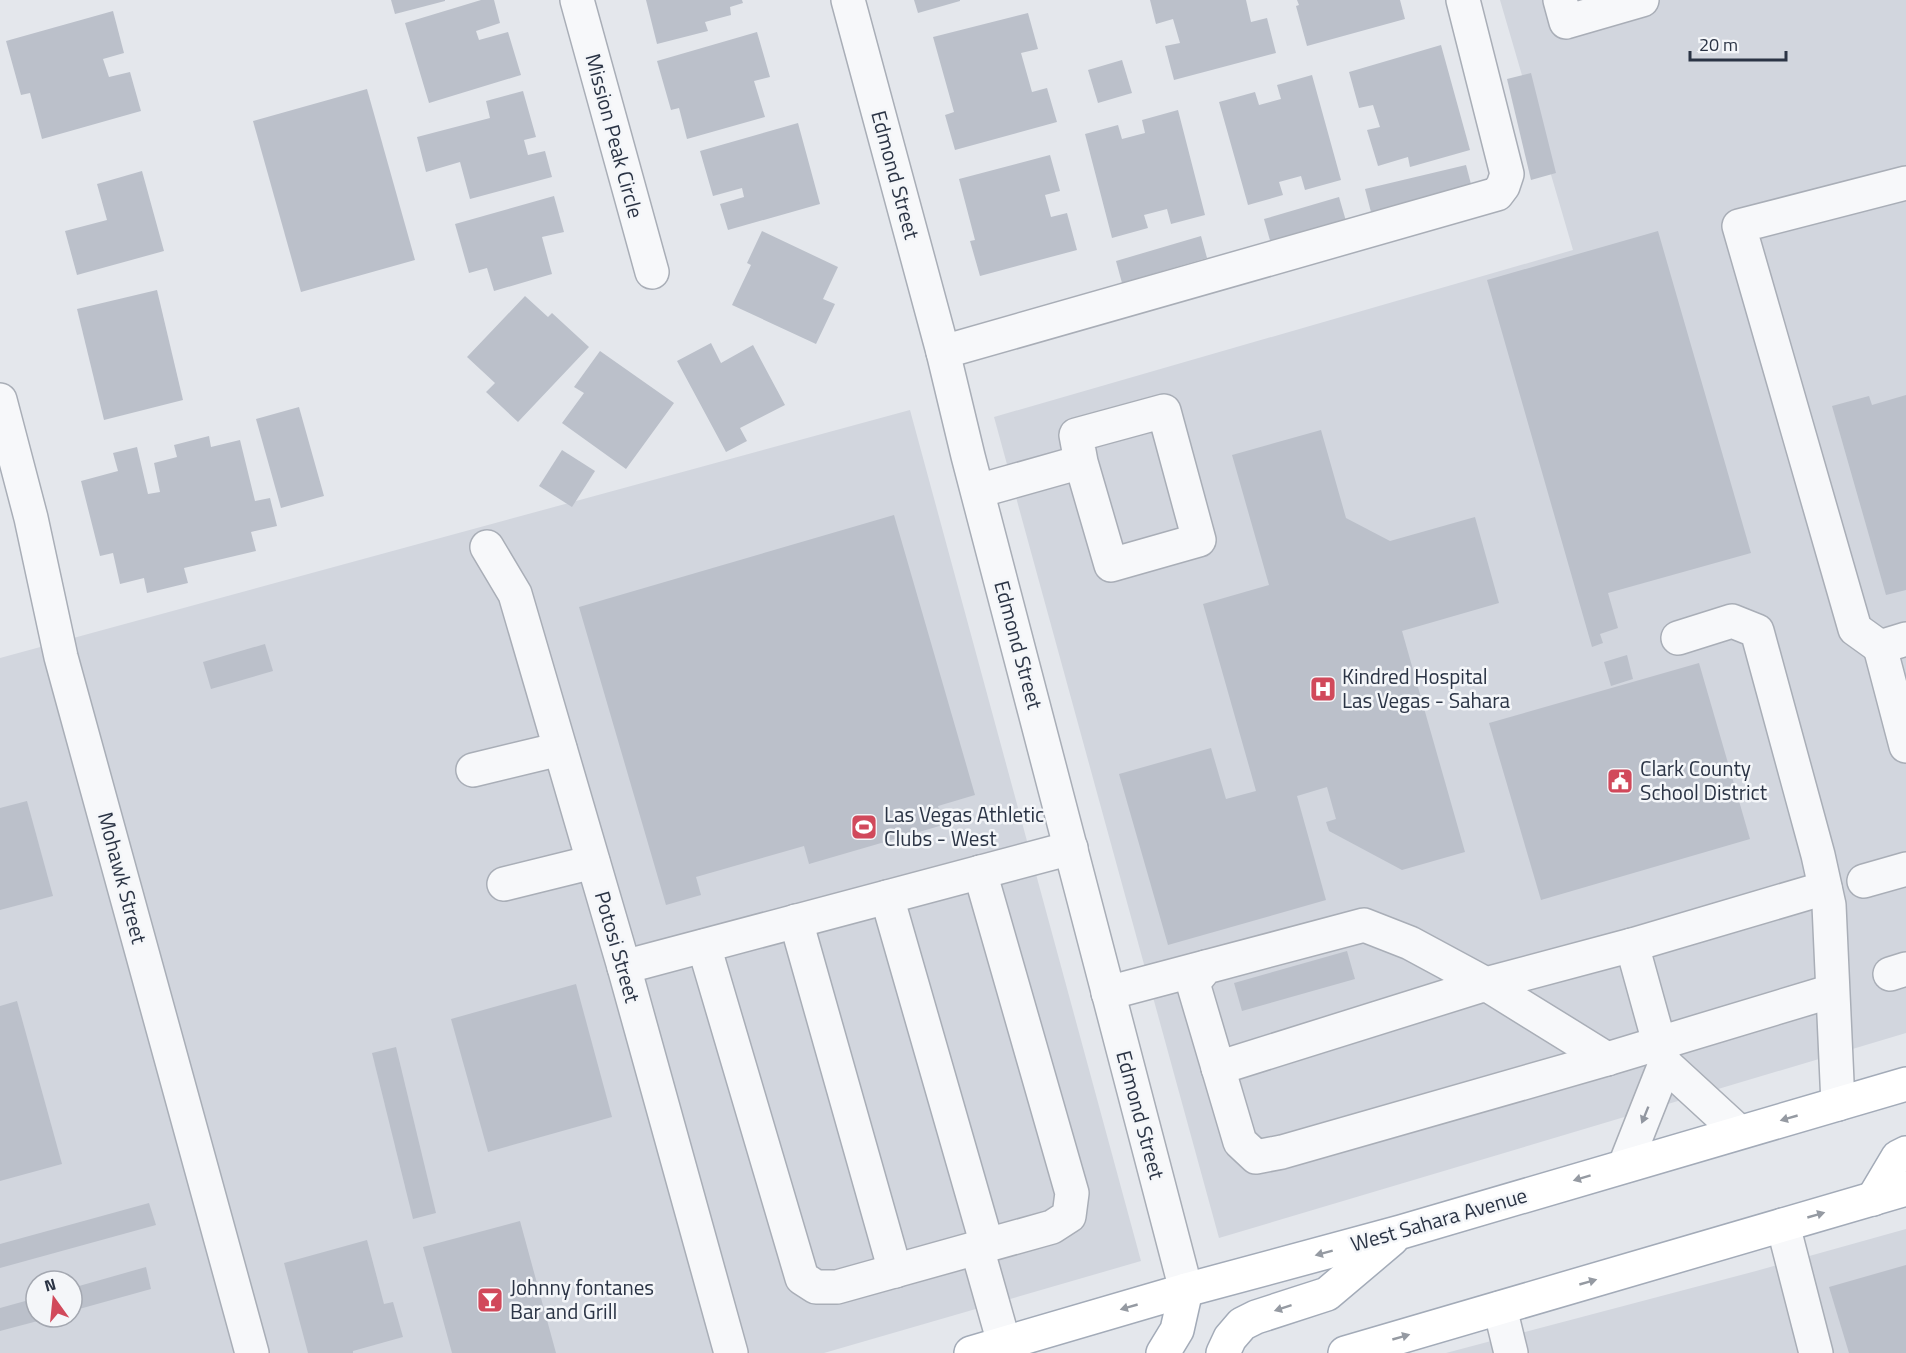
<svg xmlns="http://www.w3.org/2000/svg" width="1906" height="1353" viewBox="0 0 1906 1353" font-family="'Titillium Web',sans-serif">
  <rect width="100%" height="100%" fill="#e4e7ec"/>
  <g fill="#d2d6de" fill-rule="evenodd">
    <polygon points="1500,0 1906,0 1906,1033 1219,1238 994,417 1573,250"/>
    <path d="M910,410L1141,1261L824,1353H0V658ZM36,1281H72V1317H36Z"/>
    <polygon points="1906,1229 1906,1353 1446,1353 1756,1271"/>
  </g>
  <g fill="#bbc0ca">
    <polygon points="391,0 445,0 445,1 395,14"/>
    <polygon points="481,0 494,0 500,23 476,31 479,40 508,32 521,75 429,103 405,23"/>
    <polygon points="646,0 742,0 743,3 730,7 731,15 705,22 708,31 657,44"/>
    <polygon points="914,0 960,0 960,1 918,13"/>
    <polygon points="1150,0 1246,0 1251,22 1267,18 1276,53 1174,80 1165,46 1180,43 1173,19 1156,24"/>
    <polygon points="1297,0 1400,0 1405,19 1307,46 1296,6 1299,5"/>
    <polygon points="113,11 124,53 103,59 109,77 130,72 141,111 42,139 30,93 21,95 6,41"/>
    <polygon points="1028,13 1038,49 1021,53 1032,92 1047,88 1057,122 955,150 945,115 954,112 933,37"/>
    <polygon points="757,32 770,77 754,81 765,117 687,139 679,108 671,110 657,61"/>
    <polygon points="1441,45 1470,150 1410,167 1408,157 1378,166 1367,130 1380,127 1373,105 1359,108 1349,72"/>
    <polygon points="1122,60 1132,93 1098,103 1088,70"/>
    <polygon points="1531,73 1556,173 1531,180 1507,79"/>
    <polygon points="1312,75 1341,180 1305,190 1301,176 1279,182 1283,195 1248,205 1219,102 1255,92 1259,105 1281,99 1277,85"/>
    <polygon points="367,89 415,260 301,292 253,121"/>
    <polygon points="523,91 536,137 524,140 528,155 545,151 552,177 470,199 460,162 426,172 417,137 490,118 486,101"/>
    <polygon points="1178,110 1205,215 1171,224 1167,209 1144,215 1148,228 1112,238 1085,134 1118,125 1122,139 1145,133 1142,120"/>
    <polygon points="798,123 820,204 728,230 720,204 744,197 742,188 713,196 700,151"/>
    <polygon points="1050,155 1060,191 1045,195 1051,217 1067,213 1077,250 980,276 970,241 975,240 959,179"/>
    <polygon points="1466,165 1472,188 1371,212 1365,189"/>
    <polygon points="142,171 164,251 77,275 65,231 107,220 97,184"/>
    <polygon points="554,196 564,232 542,237 552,274 494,291 487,268 469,273 455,224"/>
    <polygon points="1339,197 1346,221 1271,244 1264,219"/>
    <polygon points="762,231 838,267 823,299 835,304 816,344 732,305 751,265 747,263"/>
    <polygon points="1658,231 1751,553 1608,593 1618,628 1600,634 1603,643 1592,647 1487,280"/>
    <polygon points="1201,236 1207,258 1122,283 1116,261"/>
    <polygon points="157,290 183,400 104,420 77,309"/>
    <polygon points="525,296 548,317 552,313 589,347 518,422 486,392 495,383 467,357"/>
    <polygon points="711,343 721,363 753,345 785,405 740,428 747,441 726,452 677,361"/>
    <polygon points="600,351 674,403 626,469 562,423 584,393 574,387"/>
    <polygon points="1906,395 1906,590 1886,595 1832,406 1869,396 1872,405"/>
    <polygon points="299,407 324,496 281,508 256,419"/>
    <polygon points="1321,430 1346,518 1390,541 1475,517 1499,603 1402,631 1465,852 1402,870 1329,831 1326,822 1336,819 1327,787 1297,796 1326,900 1168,945 1119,774 1211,748 1226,799 1256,791 1203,604 1269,585 1232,455"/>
    <polygon points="209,436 211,447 240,440 255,501 270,498 277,526 251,532 256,551 184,568 188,583 147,593 144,578 120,584 113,553 100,556 81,481 118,471 113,453 137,447 148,494 160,492 154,463 177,457 174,445"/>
    <polygon points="562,450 595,471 572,507 539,486"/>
    <polygon points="894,515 975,795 938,806 943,825 809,864 804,846 696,877 701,895 666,905 579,607"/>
    <polygon points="265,644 273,671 211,689 203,662"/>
    <polygon points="1627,655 1633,679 1611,686 1604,662"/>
    <polygon points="1699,663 1750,839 1541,900 1489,723"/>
    <polygon points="27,801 53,896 0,910 0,808"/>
    <polygon points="1347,951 1355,979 1242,1011 1234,983"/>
    <polygon points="576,984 612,1117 488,1152 451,1019"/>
    <polygon points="17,1001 62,1164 0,1181 0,1006"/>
    <polygon points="396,1047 436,1213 413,1219 372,1053"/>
    <polygon points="149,1203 156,1225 0,1268 0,1244"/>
    <polygon points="520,1221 556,1353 452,1353 423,1247"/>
    <polygon points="367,1240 384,1304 393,1302 403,1337 353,1351 353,1353 308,1353 284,1263"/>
    <polygon points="1906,1265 1906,1353 1849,1353 1829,1287"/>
    <polygon points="146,1267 151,1289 72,1311 72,1288"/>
    <polygon points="36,1298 36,1317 49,1318 0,1331 0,1308"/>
  </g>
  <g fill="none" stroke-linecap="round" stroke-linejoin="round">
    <defs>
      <g id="minor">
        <polyline points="577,0 652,272"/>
        <polyline points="848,0 943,352 968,456 1186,1290"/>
        <polyline points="1560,0 1566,22 1642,0"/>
        <polyline points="1906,183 1739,226 1855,629 1880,647 1906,639"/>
        <polyline points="943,352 1497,194 1503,186 1507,174 1463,0"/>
        <polyline points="0,400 31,518 61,657 252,1353"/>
        <polyline points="978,491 1081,462 1111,565 1199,540 1164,411 1076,435 1081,462"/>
        <polyline points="487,547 515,594 624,967 731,1353"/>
        <polyline points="1678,638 1732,621 1757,631 1818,855 1829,905 1838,1104"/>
        <polyline points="1880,647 1906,746"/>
        <polyline points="473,770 560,749"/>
        <polyline points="1864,881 1906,869"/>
        <polyline points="504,884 593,862"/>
        <polyline points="1825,888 1632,945 1486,984 1410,943 1364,925 1206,967 1193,983 1240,1142 1256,1157 1282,1152 1607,1059 1832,991"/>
        <polyline points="887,897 987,1245"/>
        <polyline points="796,921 895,1271"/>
        <polyline points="1632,945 1665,1064 1739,1132"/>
        <polyline points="704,946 802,1278 816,1287 837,1287 1052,1227 1069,1216 1072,1193 980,872"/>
        <polyline points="624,967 1071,848"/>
        <polyline points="1890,974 1906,969"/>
        <polyline points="1108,993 1206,967"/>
        <polyline points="1218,1068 1486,984 1607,1059"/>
        <polyline points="1625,1165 1665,1064"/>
        <polyline points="1783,1225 1816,1353"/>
        <polyline points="977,1248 1004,1343"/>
        <polyline points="1500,1308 1511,1353"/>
      </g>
      <g id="major">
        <polyline points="1873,1199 1898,1157 1906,1153"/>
        <polyline points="971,1353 1186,1290 1401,1232 1906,1084"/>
        <polyline points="1163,1353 1177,1330 1186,1290"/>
        <polyline points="1223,1353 1230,1338 1242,1324 1256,1317 1327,1294 1392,1239"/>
        <polyline points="1345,1353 1906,1189"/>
      </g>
    </defs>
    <use href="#minor" stroke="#a9aeb7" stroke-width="36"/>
    <use href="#major" stroke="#a3abb8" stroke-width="36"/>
    <use href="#minor" stroke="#f7f8fa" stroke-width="33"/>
    <use href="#major" stroke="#fff" stroke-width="33"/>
  </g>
  <defs><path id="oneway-solid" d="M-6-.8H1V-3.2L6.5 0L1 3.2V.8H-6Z" transform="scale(1.5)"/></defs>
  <use fill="#9196a0" href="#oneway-solid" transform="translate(1645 1115) rotate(112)"/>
  <g fill="#959aa2">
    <use href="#oneway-solid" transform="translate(1789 1118) rotate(164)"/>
    <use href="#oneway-solid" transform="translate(1582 1178) rotate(163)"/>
    <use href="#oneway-solid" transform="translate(1816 1215) rotate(-16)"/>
    <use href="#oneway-solid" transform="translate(1324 1253) rotate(165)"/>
    <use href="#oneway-solid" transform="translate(1588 1282) rotate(-16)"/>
    <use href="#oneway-solid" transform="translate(1129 1307) rotate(164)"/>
    <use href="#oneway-solid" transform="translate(1283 1308) rotate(162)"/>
    <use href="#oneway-solid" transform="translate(1401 1337) rotate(-16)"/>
  </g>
  <defs>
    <symbol id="hospital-square" viewBox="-11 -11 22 22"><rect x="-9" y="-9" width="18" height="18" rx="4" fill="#d1495b" stroke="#f4f6f9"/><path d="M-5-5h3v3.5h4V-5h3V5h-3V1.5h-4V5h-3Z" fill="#fff"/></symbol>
    <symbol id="civic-square" viewBox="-11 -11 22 22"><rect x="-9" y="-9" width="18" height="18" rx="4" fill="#d1495b" stroke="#f4f6f9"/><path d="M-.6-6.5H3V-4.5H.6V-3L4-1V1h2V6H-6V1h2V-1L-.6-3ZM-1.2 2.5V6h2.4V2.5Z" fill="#fff"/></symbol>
    <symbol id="stadium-square" viewBox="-11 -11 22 22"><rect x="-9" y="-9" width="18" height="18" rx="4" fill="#d1495b" stroke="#f4f6f9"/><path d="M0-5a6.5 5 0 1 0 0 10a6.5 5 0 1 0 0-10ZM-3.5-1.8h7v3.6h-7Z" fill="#fff"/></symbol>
    <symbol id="bar-square" viewBox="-11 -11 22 22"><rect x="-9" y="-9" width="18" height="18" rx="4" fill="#d1495b" stroke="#f4f6f9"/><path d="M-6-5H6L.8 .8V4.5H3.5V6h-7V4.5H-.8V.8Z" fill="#fff"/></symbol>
  </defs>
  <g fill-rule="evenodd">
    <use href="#hospital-square" x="1308" y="674" width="30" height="30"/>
    <use href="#civic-square" x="1605" y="766" width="30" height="30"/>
    <use href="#stadium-square" x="849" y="812" width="30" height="30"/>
    <use href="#bar-square" x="475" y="1285" width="30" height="30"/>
  </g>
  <g text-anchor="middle" stroke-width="5" stroke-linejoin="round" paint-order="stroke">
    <g font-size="21" fill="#2b3445" stroke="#f4f6f9">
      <text transform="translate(614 136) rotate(75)" y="7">Mission Peak Circle</text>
      <text transform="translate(895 175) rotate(75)" y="7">Edmond Street</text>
      <text transform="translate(1018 645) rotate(75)" y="7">Edmond Street</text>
      <text transform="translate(122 878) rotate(75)" y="7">Mohawk Street</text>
      <text transform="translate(617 947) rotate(74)" y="7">Potosi Street</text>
      <text transform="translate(1140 1115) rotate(75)" y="7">Edmond Street</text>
      <text transform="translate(1439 1220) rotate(-16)" y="7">West Sahara Avenue</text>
    </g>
    <g font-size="21" fill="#2b3445" stroke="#f4f6f9" text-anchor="start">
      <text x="1342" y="684">Kindred Hospital<tspan x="1342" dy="24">Las Vegas - Sahara</tspan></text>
      <text x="1640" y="776">Clark County<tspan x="1640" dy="24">School District</tspan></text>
      <text x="884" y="822">Las Vegas Athletic<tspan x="884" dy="24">Clubs - West</tspan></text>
      <text x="510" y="1295">Johnny fontanes<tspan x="510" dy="24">Bar and Grill</tspan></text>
    </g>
  </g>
  <g transform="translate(54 1299) rotate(345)"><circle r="28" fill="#f4f6f9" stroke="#a4a8b1" stroke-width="1.5"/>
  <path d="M0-4.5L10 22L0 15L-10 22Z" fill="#d1495b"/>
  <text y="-9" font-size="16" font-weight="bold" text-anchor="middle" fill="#2b3445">N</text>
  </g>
  <path d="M1690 51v9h96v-9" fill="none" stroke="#2b3445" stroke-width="3"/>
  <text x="1699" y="51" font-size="18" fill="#2b3445" stroke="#f4f6f9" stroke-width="4.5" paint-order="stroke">20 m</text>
</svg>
